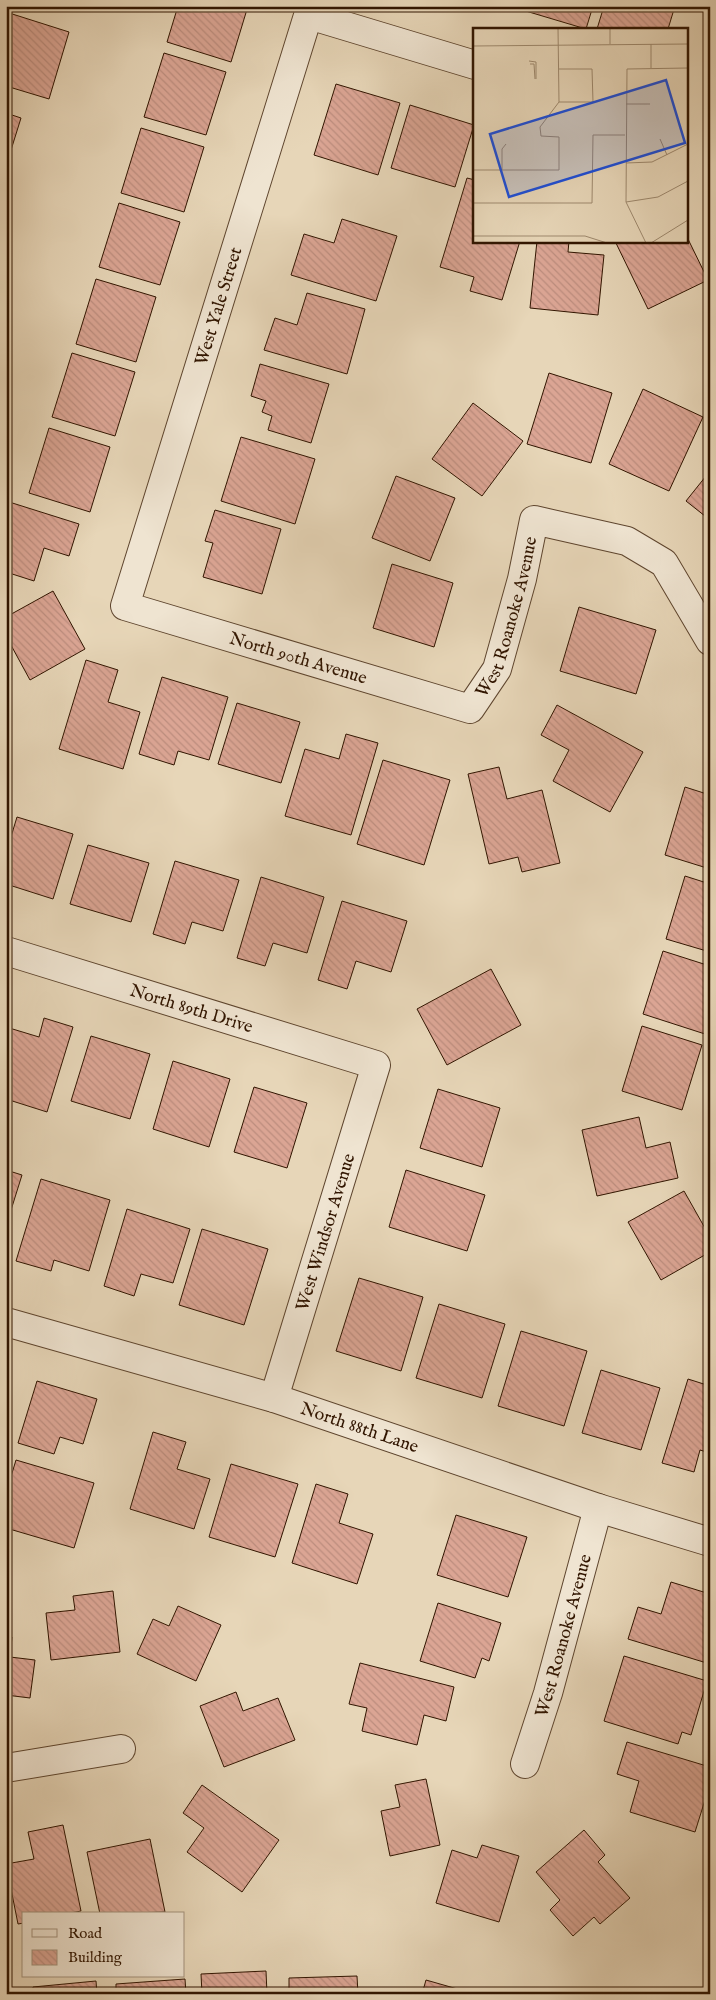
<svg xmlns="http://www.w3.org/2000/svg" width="716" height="2000" viewBox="0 0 716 2000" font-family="'IM FELL English',serif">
  <defs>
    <pattern id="building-back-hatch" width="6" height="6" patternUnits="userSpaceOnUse" patternTransform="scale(1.25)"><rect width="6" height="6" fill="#dba594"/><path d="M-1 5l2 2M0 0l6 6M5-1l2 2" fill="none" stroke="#bc8d7e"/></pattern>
  </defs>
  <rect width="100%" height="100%" fill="#e7d6b8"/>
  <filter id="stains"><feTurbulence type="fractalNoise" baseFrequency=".004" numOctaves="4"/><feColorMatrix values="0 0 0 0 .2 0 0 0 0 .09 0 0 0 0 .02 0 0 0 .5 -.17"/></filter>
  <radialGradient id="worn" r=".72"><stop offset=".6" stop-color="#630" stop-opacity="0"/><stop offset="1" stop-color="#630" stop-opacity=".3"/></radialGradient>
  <g fill="url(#building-back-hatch)" stroke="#311500">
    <polygon points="178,6 248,6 231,62 167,42"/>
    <polygon points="520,6 593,6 586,29 519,9"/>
    <polygon points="604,6 675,6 668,29 597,29"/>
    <polygon points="6,12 69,32 49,99 6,86"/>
    <polygon points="164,53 226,72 206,135 144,117"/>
    <polygon points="336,84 400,103 378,175 314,155"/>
    <polygon points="410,105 474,125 455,187 391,168"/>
    <polygon points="6,113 21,118 6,166"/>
    <polygon points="141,128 204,147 184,212 121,193"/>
    <polygon points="467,178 475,180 475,241 520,241 502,300 470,291 474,277 440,267"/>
    <polygon points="119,203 180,222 160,285 99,267"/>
    <polygon points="6,206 11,208 6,225"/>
    <polygon points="342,219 397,236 376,301 291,275 304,234 334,243"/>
    <polygon points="687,237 708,280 648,309 615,241 687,241"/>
    <polygon points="537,241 569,241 568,252 604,255 598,315 530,308"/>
    <polygon points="96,279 156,297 136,362 76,344"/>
    <polygon points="307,293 365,309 347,374 264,350 275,318 297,325"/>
    <polygon points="72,353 135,372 115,436 52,417"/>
    <polygon points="260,364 329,384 311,443 268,430 272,416 262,412 266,401 251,396"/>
    <polygon points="549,373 612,393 591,463 527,444"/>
    <polygon points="643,389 703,417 669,491 609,464"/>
    <polygon points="473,403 523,441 482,496 432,459"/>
    <polygon points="49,428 110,447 90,512 29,493"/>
    <polygon points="241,437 315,459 295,524 221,501"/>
    <polygon points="710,471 710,520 686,501"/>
    <polygon points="396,476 455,498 430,561 372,538"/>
    <polygon points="6,501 79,524 69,556 44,548 34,581 6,572"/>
    <polygon points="215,510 281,529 262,594 203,577 213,543 205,541"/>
    <polygon points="392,564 453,583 434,647 373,628"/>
    <polygon points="53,591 85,649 30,680 6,636 6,617"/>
    <polygon points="579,607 656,630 636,694 560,671"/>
    <polygon points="86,660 118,670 108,702 140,712 123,769 59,749"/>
    <polygon points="162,677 228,697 209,760 178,751 174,765 139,754"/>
    <polygon points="237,703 300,722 281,783 218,764"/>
    <polygon points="557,705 643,752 610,812 553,781 569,750 541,735"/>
    <polygon points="346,734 378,743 351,835 285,816 305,749 339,759"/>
    <polygon points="383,760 450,780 424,865 357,844"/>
    <polygon points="499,767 507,799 542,790 560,863 522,872 518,857 489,864 468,774"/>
    <polygon points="685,787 710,795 710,869 665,855"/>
    <polygon points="17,817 73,834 53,899 6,884 6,853"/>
    <polygon points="88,845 149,863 131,922 70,904"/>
    <polygon points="175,861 239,880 223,931 192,922 185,944 153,934"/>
    <polygon points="685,876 710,884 710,952 666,939"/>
    <polygon points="261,877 324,897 307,953 273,943 265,966 237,958"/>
    <polygon points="342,901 407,921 391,972 356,961 347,989 318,980"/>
    <polygon points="663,951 710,966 710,1019 705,1034 643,1014"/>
    <polygon points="491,969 521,1025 447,1065 417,1009"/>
    <polygon points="44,1018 73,1027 47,1112 6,1099 6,1027 39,1037"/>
    <polygon points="642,1026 702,1045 682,1110 622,1091"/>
    <polygon points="91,1036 150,1054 130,1119 71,1101"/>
    <polygon points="173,1061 230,1079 209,1147 153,1129"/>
    <polygon points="254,1087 307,1103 287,1168 234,1152"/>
    <polygon points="438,1089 500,1108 482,1167 420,1148"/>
    <polygon points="639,1117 646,1148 670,1142 678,1178 597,1196 582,1130"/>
    <polygon points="6,1170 22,1175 6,1226"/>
    <polygon points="406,1170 485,1195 467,1251 389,1227"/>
    <polygon points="41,1179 110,1200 89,1271 54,1260 51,1271 16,1261"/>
    <polygon points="684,1191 710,1237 710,1252 661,1280 628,1222"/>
    <polygon points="127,1209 190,1229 173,1283 141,1274 134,1296 104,1286"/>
    <polygon points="202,1229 268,1249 244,1325 179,1305"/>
    <polygon points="359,1278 423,1297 401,1371 336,1351"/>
    <polygon points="439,1304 505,1324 482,1398 416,1378"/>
    <polygon points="521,1331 587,1351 564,1426 498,1406"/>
    <polygon points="601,1370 660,1388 641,1450 582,1433"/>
    <polygon points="688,1379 710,1386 710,1453 700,1450 694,1472 662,1463"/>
    <polygon points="37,1381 97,1399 83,1444 60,1437 54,1454 18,1443"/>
    <polygon points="153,1432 186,1442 177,1469 210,1479 194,1529 130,1509"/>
    <polygon points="16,1460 94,1483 74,1548 6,1528 6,1493"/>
    <polygon points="231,1464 298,1484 275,1557 209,1537"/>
    <polygon points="316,1484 348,1494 339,1523 373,1534 357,1584 292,1563"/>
    <polygon points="456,1515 527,1537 508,1597 437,1575"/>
    <polygon points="671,1582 710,1594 710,1664 628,1639 638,1607 661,1614"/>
    <polygon points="113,1591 120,1652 51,1660 46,1613 75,1610 73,1596"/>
    <polygon points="438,1603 501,1623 489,1661 482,1658 475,1678 420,1661"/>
    <polygon points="178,1606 221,1625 196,1681 137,1654 153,1619 169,1626"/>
    <polygon points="6,1636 12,1637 10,1657 35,1660 30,1698 6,1695"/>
    <polygon points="624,1656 707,1681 691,1735 682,1732 678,1744 604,1721"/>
    <polygon points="360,1663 454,1687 446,1721 424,1715 417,1745 362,1731 367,1708 349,1704"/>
    <polygon points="236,1692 243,1711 278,1698 295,1740 224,1767 200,1706"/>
    <polygon points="627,1742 710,1767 710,1784 695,1832 630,1812 639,1781 617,1774"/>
    <polygon points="426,1779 440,1845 390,1856 381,1811 400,1807 395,1785"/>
    <polygon points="202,1785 279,1840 242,1892 187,1852 204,1828 183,1813"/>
    <polygon points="63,1825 81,1911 66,1914 24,1914 24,1923 18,1924 6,1864 34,1859 28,1832"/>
    <polygon points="584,1830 605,1855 598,1862 630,1898 600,1924 594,1917 573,1936 550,1910 560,1900 536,1872"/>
    <polygon points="150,1839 165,1912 100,1914 87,1852"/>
    <polygon points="482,1845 519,1856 499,1922 436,1903 452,1850 477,1858"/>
    <polygon points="266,1971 267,1994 202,1994 201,1974"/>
    <polygon points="710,1975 710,1994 704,1994"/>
    <polygon points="357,1976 358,1994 289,1994 289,1978"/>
    <polygon points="185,1979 186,1994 116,1994 116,1984"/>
    <polygon points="426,1980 468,1992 468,1994 422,1994"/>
    <polygon points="96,1981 97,1994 33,1994 33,1987"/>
  </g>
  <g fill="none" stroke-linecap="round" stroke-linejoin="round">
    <defs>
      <g id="minor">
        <path id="s1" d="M311,6L125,606L470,709L497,669L522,579L534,520L627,541L664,563L710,641"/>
        <polyline points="309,15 475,65"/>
        <path id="s2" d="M6,951L376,1065L274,1398"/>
        <path id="s3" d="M6,1322L274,1398L598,1508L710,1542"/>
        <path id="s4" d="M525,1764L548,1693L598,1508"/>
        <polyline points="6,1768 121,1749"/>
      </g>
    </defs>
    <use href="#minor" stroke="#5e452e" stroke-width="30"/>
    <use href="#minor" stroke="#efe4d1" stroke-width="28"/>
  </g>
  <g text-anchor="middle" stroke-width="5" stroke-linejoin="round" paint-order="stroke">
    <g font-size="18" fill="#311500" stroke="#efe4d1">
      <text transform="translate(218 306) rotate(-73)" y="6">West Yale Street</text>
      <text dy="6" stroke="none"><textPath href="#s1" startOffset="1089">West Roanoke Avenue</textPath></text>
      <text dy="6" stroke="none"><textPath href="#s1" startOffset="809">North 90th Avenue</textPath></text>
      <text dy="6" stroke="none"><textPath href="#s2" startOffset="194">North 89th Drive</textPath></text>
      <text transform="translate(325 1232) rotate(-73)" y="6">West Windsor Avenue</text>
      <text dy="6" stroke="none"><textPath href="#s3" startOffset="369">North 88th Lane</textPath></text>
      <text dy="6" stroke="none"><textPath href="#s4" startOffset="134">West Roanoke Avenue</textPath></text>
    </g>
  </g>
  <g transform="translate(473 28)">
    <rect width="215" height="215" fill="#e7d6b8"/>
    <path fill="none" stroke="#9e896e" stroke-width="1" d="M137,0V16M178,16V40M0,18L215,16M56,33L63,34V51M57,36H61L62,51M86,41H119L120,74H86M153,76H177M187,111L194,127M153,135L179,134L215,116M0,142H86V109L68,108L67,99L86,74L85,0M29,142V121L33,116M153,174L185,169L215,153M0,175H119L120,107H152M0,208H112L134,215M173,215L153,174L154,41L215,40M178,215L215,192"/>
    <path fill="#1d4ed8" fill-opacity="0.15" stroke="#1d4ed8" stroke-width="2.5" d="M193,52L212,115L36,169L17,106Z"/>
    <rect width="215" height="215" fill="none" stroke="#311500" stroke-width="2.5"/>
  </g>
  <rect width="716" height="2000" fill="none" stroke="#e7d6b8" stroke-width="25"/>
  <rect x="8" y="8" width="701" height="1985" fill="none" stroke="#311500" stroke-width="2.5"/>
  <rect x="12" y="12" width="691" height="1975" fill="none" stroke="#311500"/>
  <rect x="22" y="1912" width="162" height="65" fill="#efe4d1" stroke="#a3917d"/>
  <rect x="32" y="1929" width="25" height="8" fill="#efe4d1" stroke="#a3917d"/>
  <text x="68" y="1938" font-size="15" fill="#311500">Road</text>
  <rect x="32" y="1950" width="25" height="15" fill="url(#building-back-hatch)" stroke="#a3917d"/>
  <text x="68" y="1962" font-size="15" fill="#311500">Building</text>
  <rect width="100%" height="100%" filter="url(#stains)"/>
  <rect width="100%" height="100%" fill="url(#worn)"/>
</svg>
